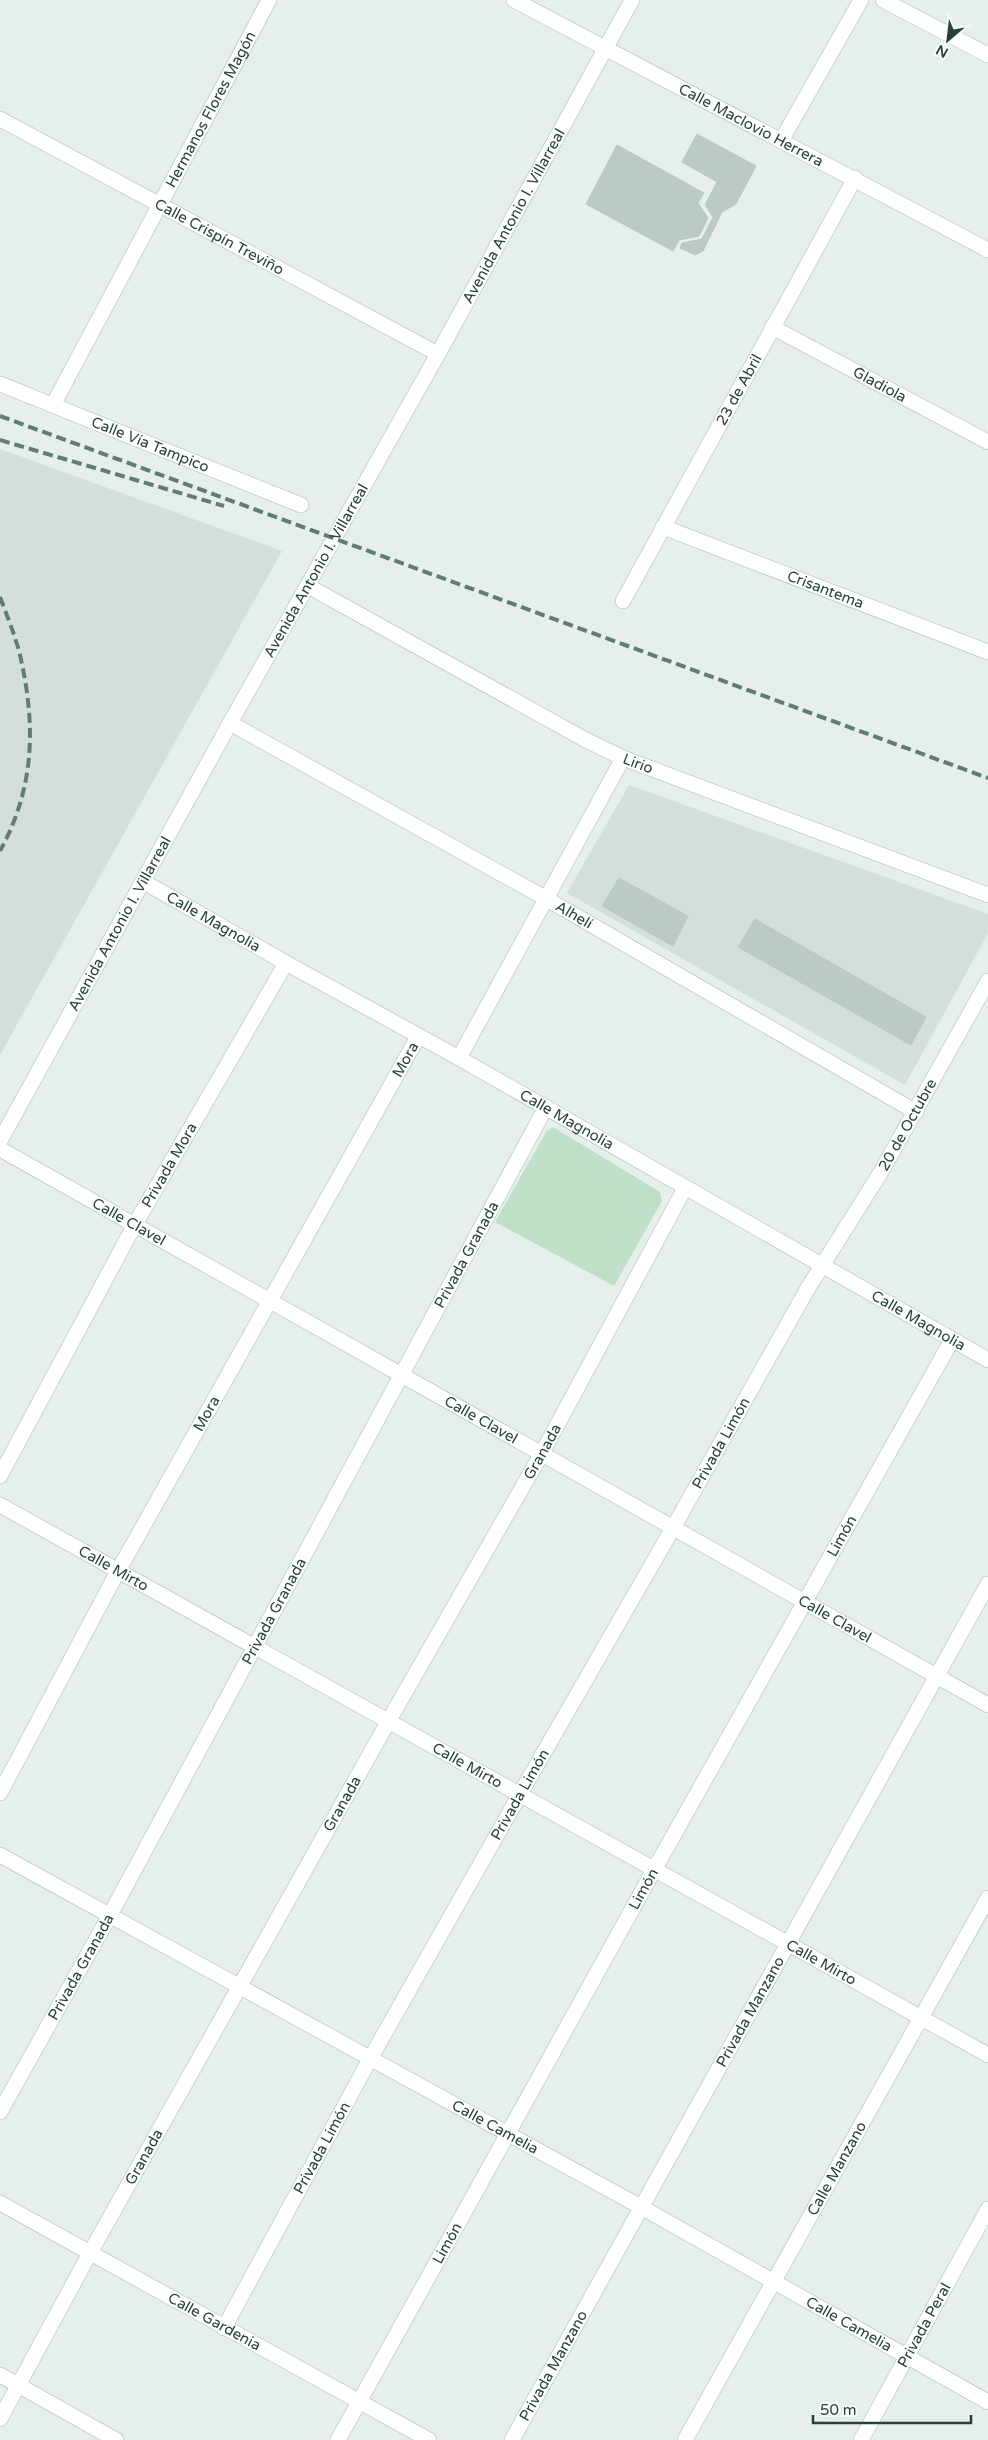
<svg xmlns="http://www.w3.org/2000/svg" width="988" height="2440" viewBox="0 0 988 2440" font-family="'Varela Round',sans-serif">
  <rect width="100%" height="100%" fill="#e6efeb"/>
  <g fill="#d4dfda">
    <polygon points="0,449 282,551 0,1055"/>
    <polygon points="629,785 988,914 988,933 905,1085 567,893"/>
  </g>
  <polygon fill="#bfe0c8" points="553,1127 660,1192 662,1201 614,1286 495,1222 546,1132"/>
  <g fill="#bbcac4" stroke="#b8c9c2">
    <polygon points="697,134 756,166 736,204 722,212 703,251 695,255 680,248 682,243 702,239 713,217 705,205 717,182 682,162"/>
    <polygon points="617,145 704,193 698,203 708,218 699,236 679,240 673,251 586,204"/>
    <polygon points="619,878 688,916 673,946 602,906"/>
    <polygon points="755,919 926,1017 911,1045 738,947"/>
  </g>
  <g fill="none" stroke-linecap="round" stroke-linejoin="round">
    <defs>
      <g id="minor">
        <path id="s1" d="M514,0L988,250"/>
        <polyline points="883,0 988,55"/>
        <path id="s2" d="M0,119L438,354"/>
        <polyline points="781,141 861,0"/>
        <path id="s3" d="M772,327L988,442"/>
        <path id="s4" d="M0,384L301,505"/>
        <path id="s5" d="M53,405L269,0"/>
        <path id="s6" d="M663,527L988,652"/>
        <path id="s7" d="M308,586L584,739L623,758L988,895"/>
        <path id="s8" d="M623,601L855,178"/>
        <path id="s9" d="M230,723L545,898L916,1112"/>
        <polyline points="459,1058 623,758"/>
        <path id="s10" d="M0,1149L988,1705"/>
        <path id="s11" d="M0,1476L134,1226L286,963"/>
        <path id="s12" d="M0,1505L988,2055"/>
        <path id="s13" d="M0,1793L118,1571L418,1037"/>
        <path id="s14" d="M0,1855L641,2207L988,2402"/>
        <path id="s15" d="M0,2112L110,1915L546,1107"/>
        <path id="s16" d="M0,2203L429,2440"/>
        <path id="s17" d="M224,2328L370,2059L520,1794L673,1528L808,1288L881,1172L988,981"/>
        <polyline points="0,2375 116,2440"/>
        <path id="s18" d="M0,2419L90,2253L388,1722L542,1453L685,1188"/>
        <path id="s19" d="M338,2440L654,1870L952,1340"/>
        <path id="s20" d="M512,2440L988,1584"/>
        <path id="s21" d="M685,2440L988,1898"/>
        <path id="s22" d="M861,2440L988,2209"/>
      </g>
      <g id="tertiary">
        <path id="s23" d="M144,882L286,963L459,1058L988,1360"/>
        <path id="s24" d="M0,1141L230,723L438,354L632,0"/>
      </g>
    </defs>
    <use href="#minor" stroke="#a8b8b2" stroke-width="16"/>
    <use href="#tertiary" stroke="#a8b8b2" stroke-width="16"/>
    <use href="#minor" stroke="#fff" stroke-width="15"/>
    <use href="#tertiary" stroke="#fff" stroke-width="15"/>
    <g stroke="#5f7d75" stroke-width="4" stroke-dasharray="10 5" stroke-linecap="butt">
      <polyline points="0,416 988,778"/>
      <polyline points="0,440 224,506"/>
      <path d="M0,597C7,616 15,635 20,655C36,725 35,787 0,851"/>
    </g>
  </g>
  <g text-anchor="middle" stroke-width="4" stroke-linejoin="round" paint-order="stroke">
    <g font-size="15" fill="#24423a" stroke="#f7fbf9">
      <text dy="5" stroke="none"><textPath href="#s5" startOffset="335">Hermanos Flores Magón</textPath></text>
      <text dy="5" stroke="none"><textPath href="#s1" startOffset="268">Calle Maclovio Herrera</textPath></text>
      <text dy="5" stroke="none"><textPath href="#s24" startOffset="1058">Avenida Antonio I. Villarreal</textPath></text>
      <text dy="5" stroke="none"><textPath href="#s2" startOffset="249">Calle Crispín Treviño</textPath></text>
      <text dy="5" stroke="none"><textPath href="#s3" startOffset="122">Gladiola</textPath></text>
      <text dy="5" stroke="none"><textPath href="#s8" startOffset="241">23 de Abril</textPath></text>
      <text dy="5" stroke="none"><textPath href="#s4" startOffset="162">Calle Vía Tampico</textPath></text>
      <text dy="5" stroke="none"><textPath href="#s24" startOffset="652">Avenida Antonio I. Villarreal</textPath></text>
      <text dy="5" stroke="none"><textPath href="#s6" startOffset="174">Crisantema</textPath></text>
      <text dy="5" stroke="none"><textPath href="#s7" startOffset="375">Lirio</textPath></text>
      <text dy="5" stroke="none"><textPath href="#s9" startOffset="394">Alhelí</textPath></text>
      <text dy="5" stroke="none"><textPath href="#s23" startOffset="80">Calle Magnolia</textPath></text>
      <text dy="5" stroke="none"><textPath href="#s24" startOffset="248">Avenida Antonio I. Villarreal</textPath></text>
      <text dy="5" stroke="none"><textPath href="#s13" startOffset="838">Mora</textPath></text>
      <text dy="5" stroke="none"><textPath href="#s23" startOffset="485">Calle Magnolia</textPath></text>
      <text dy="5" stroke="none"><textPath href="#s17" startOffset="1384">20 de Octubre</textPath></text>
      <text dy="5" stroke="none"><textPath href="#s11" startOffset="354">Privada Mora</textPath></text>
      <text dy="5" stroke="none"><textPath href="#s10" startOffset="148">Calle Clavel</textPath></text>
      <text dy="5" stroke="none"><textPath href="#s15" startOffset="976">Privada Granada</textPath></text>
      <text dy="5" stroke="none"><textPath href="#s23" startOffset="890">Calle Magnolia</textPath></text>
      <text dy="5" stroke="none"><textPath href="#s13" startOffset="432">Mora</textPath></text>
      <text dy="5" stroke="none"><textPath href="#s10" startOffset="552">Calle Clavel</textPath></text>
      <text dy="5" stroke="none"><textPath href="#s17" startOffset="1015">Privada Limón</textPath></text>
      <text dy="5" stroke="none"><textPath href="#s18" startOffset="1109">Granada</textPath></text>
      <text dy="5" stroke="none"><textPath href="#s19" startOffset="1035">Limón</textPath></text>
      <text dy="5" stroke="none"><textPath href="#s12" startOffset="130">Calle Mirto</textPath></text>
      <text dy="5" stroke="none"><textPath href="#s15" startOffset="571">Privada Granada</textPath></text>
      <text dy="5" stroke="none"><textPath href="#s10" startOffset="958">Calle Clavel</textPath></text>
      <text dy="5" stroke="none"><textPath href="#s12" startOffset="535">Calle Mirto</textPath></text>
      <text dy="5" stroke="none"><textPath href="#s17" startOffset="610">Privada Limón</textPath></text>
      <text dy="5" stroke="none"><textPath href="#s18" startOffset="704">Granada</textPath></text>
      <text dy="5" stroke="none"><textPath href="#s19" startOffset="630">Limón</textPath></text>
      <text dy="5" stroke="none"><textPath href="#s12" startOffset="940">Calle Mirto</textPath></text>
      <text dy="5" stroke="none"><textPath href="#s15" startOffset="166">Privada Granada</textPath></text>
      <text dy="5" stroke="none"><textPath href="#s20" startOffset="490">Privada Manzano</textPath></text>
      <text dy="5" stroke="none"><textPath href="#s14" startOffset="565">Calle Camelia</textPath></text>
      <text dy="5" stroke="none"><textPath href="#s17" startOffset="205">Privada Limón</textPath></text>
      <text dy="5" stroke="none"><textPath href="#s18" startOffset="299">Granada</textPath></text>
      <text dy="5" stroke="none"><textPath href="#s21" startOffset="311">Calle Manzano</textPath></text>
      <text dy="5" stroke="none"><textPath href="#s19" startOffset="225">Limón</textPath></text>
      <text dy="5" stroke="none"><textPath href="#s16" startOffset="245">Calle Gardenia</textPath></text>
      <text dy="5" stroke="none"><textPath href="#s14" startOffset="970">Calle Camelia</textPath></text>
      <text dy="5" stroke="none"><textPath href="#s22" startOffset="131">Privada Peral</textPath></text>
      <text dy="5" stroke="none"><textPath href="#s20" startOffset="85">Privada Manzano</textPath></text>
    </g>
  </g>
  <g transform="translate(948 40) rotate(208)" stroke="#f7fbf9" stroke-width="4" paint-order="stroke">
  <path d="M0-4L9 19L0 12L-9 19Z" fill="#24423a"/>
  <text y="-8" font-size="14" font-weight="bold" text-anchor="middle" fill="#24423a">N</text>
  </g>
  <path d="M813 2415v8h158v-8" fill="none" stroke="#24423a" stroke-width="2.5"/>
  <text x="820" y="2415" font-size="15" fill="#24423a" stroke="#f7fbf9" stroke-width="4" paint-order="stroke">50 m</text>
</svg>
